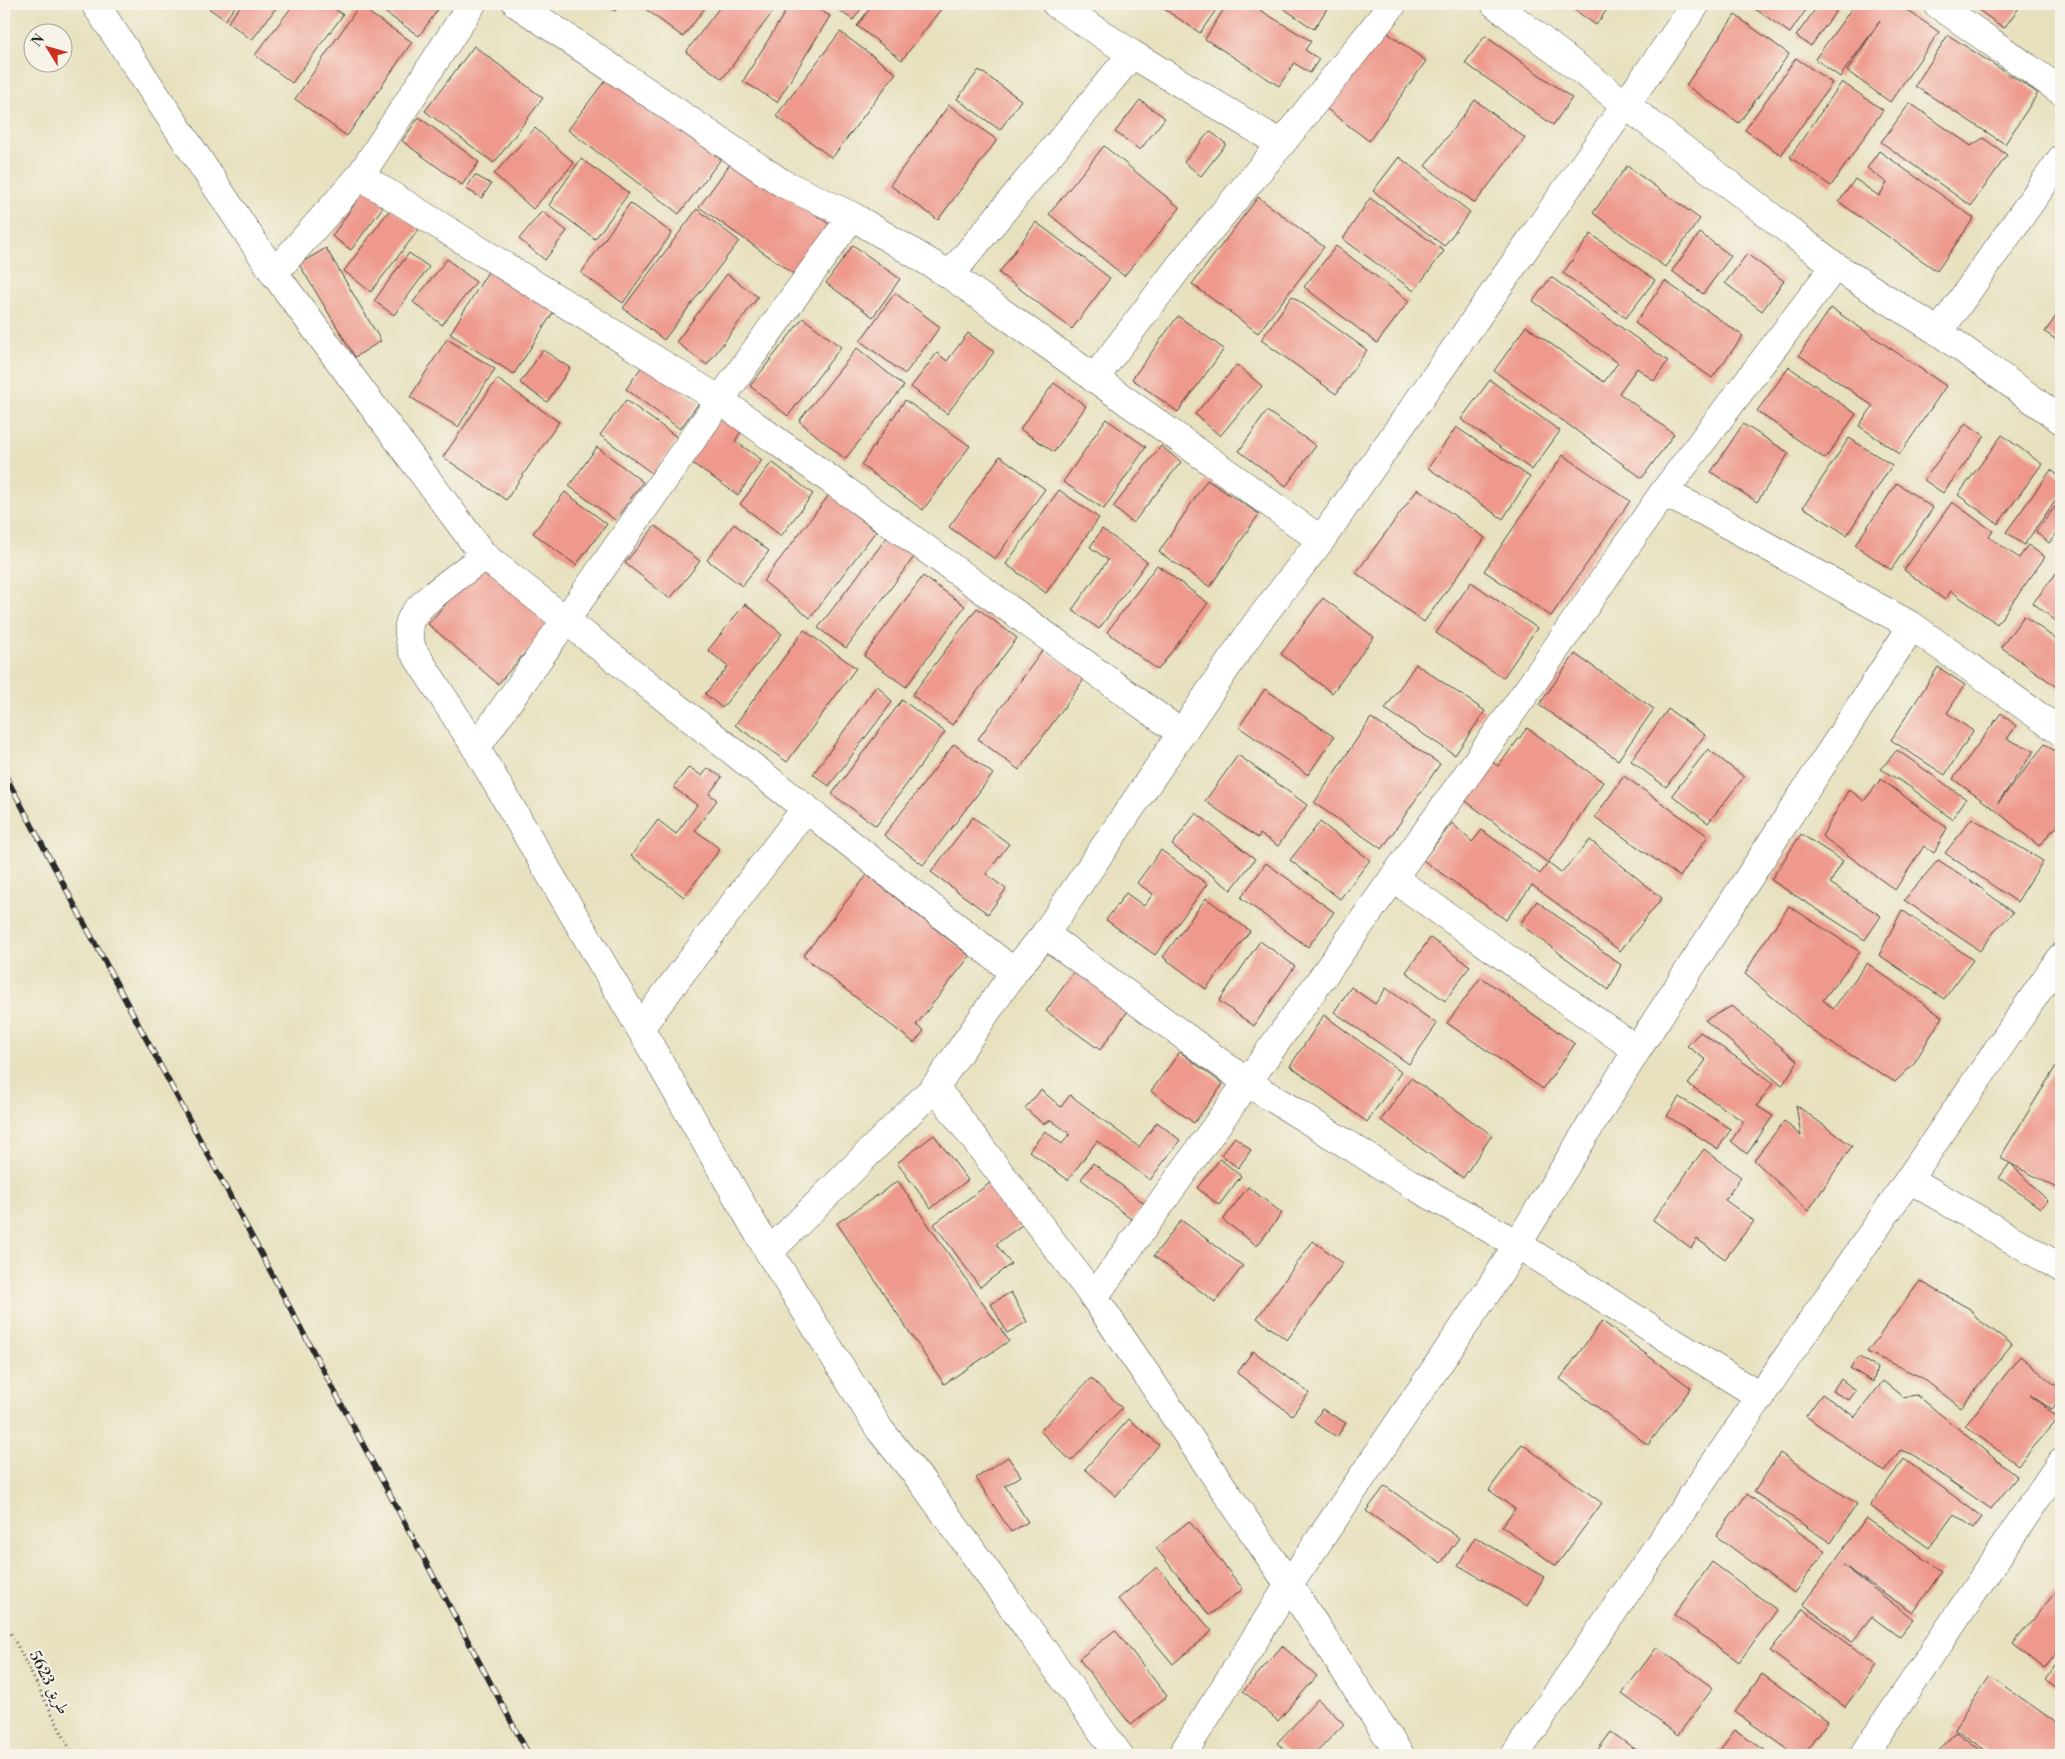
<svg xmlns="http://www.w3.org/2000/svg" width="2065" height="1759" viewBox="0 0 2065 1759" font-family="'Libre Bodoni',Amiri,serif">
  <rect width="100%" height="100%" fill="#f7f3e8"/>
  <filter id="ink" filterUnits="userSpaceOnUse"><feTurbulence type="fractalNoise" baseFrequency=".02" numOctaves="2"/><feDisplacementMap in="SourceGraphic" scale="10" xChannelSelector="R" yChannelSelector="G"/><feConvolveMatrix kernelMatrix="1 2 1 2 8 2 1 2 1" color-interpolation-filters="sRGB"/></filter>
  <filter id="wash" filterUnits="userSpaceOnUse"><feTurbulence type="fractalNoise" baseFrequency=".0096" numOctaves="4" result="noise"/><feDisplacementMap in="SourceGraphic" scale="20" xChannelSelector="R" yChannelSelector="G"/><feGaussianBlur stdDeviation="1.12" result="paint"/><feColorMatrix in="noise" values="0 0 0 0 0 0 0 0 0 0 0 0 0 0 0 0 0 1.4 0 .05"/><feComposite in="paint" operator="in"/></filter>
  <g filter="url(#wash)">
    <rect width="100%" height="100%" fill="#e7e1bf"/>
    <g id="blocks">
      <g fill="#ee998c">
        <polygon points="203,4 237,4 225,20"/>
        <polygon points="242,4 279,4 252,40 228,22"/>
        <polygon points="294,4 328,4 343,15 292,83 255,55"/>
        <polygon points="373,4 442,4 419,36"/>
        <polygon points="606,4 621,4 615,11"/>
        <polygon points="639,4 708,4 683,37"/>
        <polygon points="722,4 779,4 722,79 686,52"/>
        <polygon points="790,4 809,4 830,16 777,102 743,81"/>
        <polygon points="830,4 865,4 853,20"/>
        <polygon points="873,4 942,4 944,5 902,60 857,26"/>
        <polygon points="1157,4 1220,4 1200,33"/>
        <polygon points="1227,4 1250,4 1311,41 1305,50 1319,59 1310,73 1294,63 1279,86 1205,39"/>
        <polygon points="1277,4 1330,4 1314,29"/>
        <polygon points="1566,4 1611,4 1596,25"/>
        <polygon points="1748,4 1810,4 1790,33"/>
        <polygon points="1819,4 1841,4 1811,46 1796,36"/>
        <polygon points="1855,4 1898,4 1939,32 1890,102 1847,71 1880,21 1840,77 1815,59"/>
        <polygon points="1970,4 2022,4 2004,28"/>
        <polygon points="359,6 412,42 347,136 295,99"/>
        <polygon points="1735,15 1789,54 1739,123 1686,85"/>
        <polygon points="1382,29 1426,61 1369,141 1324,107"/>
        <polygon points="840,32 896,73 832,158 776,116"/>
        <polygon points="1948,35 2038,93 2005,144 1915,86"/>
        <polygon points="1485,36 1572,98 1553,125 1465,63"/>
        <polygon points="474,46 543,98 494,163 425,111"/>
        <polygon points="1796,58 1832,83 1781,155 1745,130"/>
        <polygon points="979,70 1021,100 1000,130 957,99"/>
        <polygon points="610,74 721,159 679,214 568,130"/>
        <polygon points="1842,82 1883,110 1831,186 1790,157"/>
        <polygon points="1140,100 1165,118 1140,150 1115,132"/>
        <polygon points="1475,100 1525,138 1475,203 1425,166"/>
        <polygon points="1910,103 1971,146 1983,138 2007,155 1971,206 1881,142"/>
        <polygon points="949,105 997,140 938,220 890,185"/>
        <polygon points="419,117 479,162 462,185 402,141"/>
        <polygon points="535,128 574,163 533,209 494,174"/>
        <polygon points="1210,131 1226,144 1201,176 1184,162"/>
        <polygon points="1104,146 1180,208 1124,276 1049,214"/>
        <polygon points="1879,151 1974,218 1937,271 1839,202 1855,179 1879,196 1887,183 1867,168"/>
        <polygon points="735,157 833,227 798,277 699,207"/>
        <polygon points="1399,157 1470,212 1444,246 1373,191"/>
        <polygon points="581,159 629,193 595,239 549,205"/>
        <polygon points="1627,166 1700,219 1665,267 1593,213"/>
        <polygon points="475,175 491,184 482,198 466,189"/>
        <polygon points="366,188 386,203 351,250 332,236"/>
        <polygon points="1258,197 1324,247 1258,333 1192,284"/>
        <polygon points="1370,198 1444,251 1414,291 1343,239"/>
        <polygon points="630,203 672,233 623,303 581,273"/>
        <polygon points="391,208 419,229 371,292 344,271"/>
        <polygon points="697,209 739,241 664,340 623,308"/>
        <polygon points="542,211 567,231 545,260 519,239"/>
        <polygon points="1036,222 1110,278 1072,329 999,273"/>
        <polygon points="1700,233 1731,256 1703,294 1672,271"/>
        <polygon points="1591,234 1655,280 1626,318 1563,273"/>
        <polygon points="853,245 900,279 873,317 826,283"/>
        <polygon points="1336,246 1409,301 1377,343 1304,287"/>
        <polygon points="326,248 381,341 355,357 299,264"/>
        <polygon points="409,253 429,267 394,315 374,301"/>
        <polygon points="1747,254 1784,281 1762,311 1725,283"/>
        <polygon points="447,259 476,282 442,325 413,302"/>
        <polygon points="489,270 554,311 514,374 450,334"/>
        <polygon points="727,274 758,297 707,365 676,342"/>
        <polygon points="1551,277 1668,361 1654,381 1637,368 1619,393 1674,434 1642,478 1494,371 1526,326 1604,382 1618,363 1533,301"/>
        <polygon points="1665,281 1743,336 1712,378 1635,323"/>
        <polygon points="895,293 940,327 905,374 860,341"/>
        <polygon points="1292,296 1367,350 1336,394 1261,340"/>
        <polygon points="1831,308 1946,386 1900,454 1859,426 1873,406 1799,355"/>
        <polygon points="2061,309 2061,343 2045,332"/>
        <polygon points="1178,316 1224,349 1178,412 1132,379"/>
        <polygon points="803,318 841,347 788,416 750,386"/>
        <polygon points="968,333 994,352 947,414 911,387 937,353 947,361"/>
        <polygon points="447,339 495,369 458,427 410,397"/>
        <polygon points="857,348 904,386 845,459 799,421"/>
        <polygon points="543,350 570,368 547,402 520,383"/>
        <polygon points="645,362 699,403 680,429 626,389"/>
        <polygon points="1237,365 1262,386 1220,436 1195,414"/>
        <polygon points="1789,367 1856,414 1825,459 1757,411"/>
        <polygon points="497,379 559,422 506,500 443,457"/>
        <polygon points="1490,380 1560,431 1532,470 1461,419"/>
        <polygon points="1054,383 1086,406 1054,452 1020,429"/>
        <polygon points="626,400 678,438 653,474 600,435"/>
        <polygon points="905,400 970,446 923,510 861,465"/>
        <polygon points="1267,411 1316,446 1286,486 1239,451"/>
        <polygon points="722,414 743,429 735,441 762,460 738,495 689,461"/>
        <polygon points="1106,419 1146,447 1104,509 1063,482"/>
        <polygon points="1966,423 1985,436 1943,493 1924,480"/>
        <polygon points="1743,424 1789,453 1757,502 1711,472"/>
        <polygon points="1456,427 1530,477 1503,519 1428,468"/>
        <polygon points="2002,435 2042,464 1998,524 1958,495"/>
        <polygon points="1849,438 1892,465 1847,535 1803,507"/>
        <polygon points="1161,446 1181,462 1133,523 1113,507"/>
        <polygon points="597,447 643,482 615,520 569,486"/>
        <polygon points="1563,455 1630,501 1551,616 1484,571"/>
        <polygon points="1000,456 1045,489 995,559 949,527"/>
        <polygon points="772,462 813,494 781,536 740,504"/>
        <polygon points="2051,470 2061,478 2061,493 2024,545 2006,532"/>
        <polygon points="1207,480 1259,514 1210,587 1159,552"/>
        <polygon points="1897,483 1933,508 1891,570 1855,545"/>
        <polygon points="1418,489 1485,538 1424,622 1356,573"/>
        <polygon points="1059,490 1099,518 1046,593 1006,564"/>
        <polygon points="565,492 607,524 576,565 533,533"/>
        <polygon points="829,495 876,531 810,618 763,581"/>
        <polygon points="2061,499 2061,528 2049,543 2036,532"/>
        <polygon points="1952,502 1993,531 1989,537 2019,558 2028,545 2045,557 1997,624 1951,591 1945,600 1904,570"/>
        <polygon points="734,524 769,551 742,586 707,560"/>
        <polygon points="655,526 700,561 670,599 625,563"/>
        <polygon points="1102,529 1147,562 1099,629 1072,610 1108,560 1090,547"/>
        <polygon points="887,537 914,557 846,648 818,628"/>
        <polygon points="481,564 550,624 498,684 428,624"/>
        <polygon points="1157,565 1208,603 1158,670 1107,632"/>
        <polygon points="2061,567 2061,625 2033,603"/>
        <polygon points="923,576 965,606 906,687 864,656"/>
        <polygon points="1471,582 1537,628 1503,678 1436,633"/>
        <polygon points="1323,598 1374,637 1332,693 1281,654"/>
        <polygon points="745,604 782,634 722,708 705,694 728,667 708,650"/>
        <polygon points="977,608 1017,638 952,725 912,695"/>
        <polygon points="2024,616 2061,643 2061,690 2001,647"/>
        <polygon points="804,630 856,668 787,762 735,725"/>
        <polygon points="1043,650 1085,678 1019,770 978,739"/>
        <polygon points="1575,654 1654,709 1618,760 1539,705"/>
        <polygon points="1416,664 1485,711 1455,755 1385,709"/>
        <polygon points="1938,667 1965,685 1947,713 1973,731 1945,775 1891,740"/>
        <polygon points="877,685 892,702 829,786 813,774"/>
        <polygon points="1265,689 1334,737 1308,775 1239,727"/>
        <polygon points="902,700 945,732 876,826 832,794"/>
        <polygon points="1668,709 1705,735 1666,787 1631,761"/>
        <polygon points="2001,713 2016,726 2007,739 2034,751 1998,803 2045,744 2061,756 2061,824 2052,831 2039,846 1994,809 1953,779"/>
        <polygon points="1371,718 1440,764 1382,849 1314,803"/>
        <polygon points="1527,728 1603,782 1548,863 1463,799 1490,760 1498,766"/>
        <polygon points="954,744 993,774 923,865 884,835"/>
        <polygon points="1708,749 1744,777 1708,823 1672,795"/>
        <polygon points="1897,750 1966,799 1952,819 1910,787 1881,769"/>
        <polygon points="1238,755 1307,805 1278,846 1260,834 1258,838 1205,801"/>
        <polygon points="689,767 702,776 708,768 722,777 709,794 717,800 695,830 720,849 684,897 631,856 658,820 676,834 697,805 673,787"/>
        <polygon points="1624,776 1708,836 1680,877 1595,817"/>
        <polygon points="1881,779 1947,828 1934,853 1924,846 1895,890 1822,836 1849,789 1864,801"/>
        <polygon points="1196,813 1255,859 1231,890 1172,845"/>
        <polygon points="973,817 1009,844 986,874 1006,889 988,914 931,872"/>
        <polygon points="1972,818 2043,861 2017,902 1945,853"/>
        <polygon points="1320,822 1370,860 1340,899 1290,860"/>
        <polygon points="1452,823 1472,842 1482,830 1540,874 1548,863 1561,873 1590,840 1662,898 1620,951 1532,885 1506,920 1423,860"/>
        <polygon points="1801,834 1843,861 1830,883 1881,916 1865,940 1771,880"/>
        <polygon points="1161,850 1207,884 1155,955 1106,920 1126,893 1144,906 1153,894 1137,883"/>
        <polygon points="1938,860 1977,885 2013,913 1996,929 1980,951 1904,900"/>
        <polygon points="1266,863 1334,912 1308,947 1241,898"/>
        <polygon points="867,875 970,956 916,1025 924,1031 914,1043 803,956"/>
        <polygon points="1206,898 1250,931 1206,989 1163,957"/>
        <polygon points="1537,901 1621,965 1609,990 1520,924"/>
        <polygon points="1789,906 1860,952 1823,1000 1833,1009 1867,963 1942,1017 1913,1065 1895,1082 1815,1033 1745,974 1760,948"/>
        <polygon points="1902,910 1973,960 1944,999 1879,955"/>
        <polygon points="1430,938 1470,966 1445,1001 1406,972"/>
        <polygon points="1260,941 1295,966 1254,1026 1219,1001"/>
        <polygon points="1076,969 1130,1008 1100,1050 1046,1011"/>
        <polygon points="1481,977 1575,1044 1543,1089 1447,1023"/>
        <polygon points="1351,987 1375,1004 1386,988 1437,1024 1409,1064 1334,1012"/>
        <polygon points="1732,1006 1798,1061 1782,1086 1705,1020"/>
        <polygon points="1324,1015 1401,1072 1367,1122 1290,1066"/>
        <polygon points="1700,1032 1773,1083 1757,1106 1773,1116 1747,1154 1731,1141 1744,1122 1688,1084 1706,1060 1687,1046"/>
        <polygon points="1180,1052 1223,1084 1194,1123 1151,1091"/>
        <polygon points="2056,1066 2061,1070 2061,1190 2000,1158"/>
        <polygon points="1411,1078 1492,1135 1463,1178 1381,1120"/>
        <polygon points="1041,1090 1061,1107 1070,1095 1139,1147 1157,1122 1180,1140 1150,1180 1097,1141 1068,1180 1029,1151 1045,1131 1062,1144 1070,1134 1051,1120 1043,1124 1025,1108"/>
        <polygon points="1679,1097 1731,1129 1718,1149 1667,1116"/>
        <polygon points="1796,1105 1852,1146 1808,1211 1754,1160 1784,1121 1801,1136"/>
        <polygon points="934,1135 968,1180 931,1208 897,1163"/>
        <polygon points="1235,1137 1251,1150 1238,1168 1221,1155"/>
        <polygon points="1704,1149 1741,1177 1725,1200 1754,1221 1725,1259 1697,1239 1691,1248 1653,1220"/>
        <polygon points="1220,1159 1241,1176 1219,1205 1197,1188"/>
        <polygon points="1093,1163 1145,1204 1132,1220 1081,1179"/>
        <polygon points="2010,1163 2048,1201 2040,1208 1999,1178"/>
        <polygon points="994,1180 1026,1222 996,1244 1011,1264 980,1287 934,1224"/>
        <polygon points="898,1181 1009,1341 944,1384 837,1223"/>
        <polygon points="1248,1187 1282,1213 1257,1246 1223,1220"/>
        <polygon points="1181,1220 1243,1266 1215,1302 1154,1256"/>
        <polygon points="1313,1241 1343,1263 1287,1340 1257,1318"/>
        <polygon points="1920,1281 1970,1309 1976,1318 2012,1344 1961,1408 1921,1377 1867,1352"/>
        <polygon points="1011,1292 1027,1322 1007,1333 991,1304"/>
        <polygon points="1602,1321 1691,1388 1648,1445 1560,1379"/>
        <polygon points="1253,1351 1309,1393 1292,1415 1237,1373"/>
        <polygon points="2020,1356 2061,1390 2061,1398 2051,1409 2030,1395 2059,1418 2018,1465 1965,1426"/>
        <polygon points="1859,1357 1877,1368 1873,1382 1850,1368"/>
        <polygon points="1091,1378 1122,1408 1071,1461 1040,1431"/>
        <polygon points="1841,1379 1856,1391 1849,1400 1832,1391"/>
        <polygon points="1883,1381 1903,1397 1917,1395 2017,1477 1991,1509 1912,1454 1900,1450 1884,1472 1806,1416 1822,1394 1855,1417"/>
        <polygon points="1322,1409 1346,1423 1337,1437 1314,1422"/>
        <polygon points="1129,1419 1159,1445 1116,1496 1085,1469"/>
        <polygon points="1522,1444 1602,1503 1556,1566 1502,1526 1515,1509 1489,1490"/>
        <polygon points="1780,1453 1857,1504 1831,1543 1754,1492"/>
        <polygon points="1008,1457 1021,1476 1005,1486 1028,1522 1011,1532 976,1478"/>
        <polygon points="1904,1459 1982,1517 1974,1528 1954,1514 1929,1548 1870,1506"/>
        <polygon points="1385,1486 1459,1538 1441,1563 1366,1511"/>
        <polygon points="1747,1494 1825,1551 1794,1593 1716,1536"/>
        <polygon points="1866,1518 1942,1571 1913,1613 1843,1565 1913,1619 1899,1637 1872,1617 1852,1642 1803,1604"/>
        <polygon points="1189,1521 1243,1589 1209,1615 1156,1548"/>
        <polygon points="1475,1537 1544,1577 1527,1606 1458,1565"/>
        <polygon points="1712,1562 1777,1610 1739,1662 1674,1615"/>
        <polygon points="1157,1567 1212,1631 1173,1664 1118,1599"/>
        <polygon points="2058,1589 2061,1592 2061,1648 2044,1669 2013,1644"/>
        <polygon points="1803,1609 1876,1665 1845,1707 1770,1651"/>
        <polygon points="1115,1630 1167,1696 1131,1725 1079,1659"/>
        <polygon points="1282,1646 1317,1676 1278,1721 1243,1691"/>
        <polygon points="1657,1647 1713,1688 1678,1735 1622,1694"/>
        <polygon points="2061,1659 2061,1693 2045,1681"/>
        <polygon points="1762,1674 1828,1721 1803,1755 1796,1755 1735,1712"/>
        <polygon points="1990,1676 2061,1726 2061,1755 1992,1755 1954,1728"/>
        <polygon points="1318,1699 1344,1724 1314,1755 1290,1755 1277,1743"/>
        <polygon points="1735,1730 1772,1755 1716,1755"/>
        <polygon points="1955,1731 1986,1755 1936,1755"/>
        <polygon points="1611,1732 1643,1755 1594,1755"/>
      </g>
    </g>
  </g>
  <g filter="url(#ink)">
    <use href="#blocks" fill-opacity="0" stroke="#474641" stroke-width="1"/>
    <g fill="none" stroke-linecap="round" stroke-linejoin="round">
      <defs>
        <g id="minor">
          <polyline points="95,4 274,273 484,556 1014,972"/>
          <polyline points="517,4 782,183 852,216 950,275 1321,540"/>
          <polyline points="1056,4 1132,54 1281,144"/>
          <polyline points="1495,4 1835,266 1939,332 2061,420"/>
          <polyline points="1937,4 2061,91"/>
          <polyline points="360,176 472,4"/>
          <polyline points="274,273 360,176 720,400 1181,733"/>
          <polyline points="950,275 1132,54"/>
          <polyline points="1939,332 2061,159"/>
          <polyline points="1094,379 1182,263 1281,144 1393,4"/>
          <polyline points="1663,493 1705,512 1912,626 2061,732"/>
          <path d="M484,556C469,568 417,604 411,619C406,628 410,640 412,649L476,748L640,1028L769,1252L880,1430L923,1483L1119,1755"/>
          <polyline points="476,748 720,400 852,216"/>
          <polyline points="1393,878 1637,1050"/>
          <polyline points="1045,934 1248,1083 1416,1187 1517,1244 1761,1397"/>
          <polyline points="640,1028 806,808"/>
          <polyline points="935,1087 1094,1297 1289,1585 1400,1755"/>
          <polyline points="1909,1179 2061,1268"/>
          <polyline points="769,1252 935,1087 1014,972 1045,934 1256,624 1321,540 1696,4"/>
          <polyline points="1094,1297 1529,688 1663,493 1835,266"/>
          <polyline points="1182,1755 1289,1585 1496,1279 1637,1050 1912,626"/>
          <polyline points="1515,1755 2061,957"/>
          <polyline points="1864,1755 2061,1462"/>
        </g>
      </defs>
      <use href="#minor" stroke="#474641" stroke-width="29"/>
      <polyline stroke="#474641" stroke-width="3" stroke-dasharray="1 4" stroke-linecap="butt" points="4,1620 73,1755"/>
      <use href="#minor" stroke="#fff" stroke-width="28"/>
      <defs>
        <polyline id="rail" points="4,773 529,1755"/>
      </defs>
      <use href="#rail" stroke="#2b2b2b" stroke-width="5.5"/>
      <use href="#rail" stroke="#f7f3e8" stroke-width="4" stroke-dasharray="11" stroke-linecap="butt"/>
    </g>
  </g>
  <g text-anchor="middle" stroke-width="4" stroke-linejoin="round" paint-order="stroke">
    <g font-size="16" fill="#2b2b2b" stroke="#f7f3e8">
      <text transform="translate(50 1682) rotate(63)" y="6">طريق 5623</text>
    </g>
  </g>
  <rect width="2065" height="1759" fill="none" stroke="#f7f3e8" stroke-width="20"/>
  <g transform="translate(48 48) rotate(307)"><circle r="24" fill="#f7f3e8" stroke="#a5a39c"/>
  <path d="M0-4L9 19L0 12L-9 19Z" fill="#c8321e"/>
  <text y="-8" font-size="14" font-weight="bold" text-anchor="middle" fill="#2b2b2b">N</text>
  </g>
</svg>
